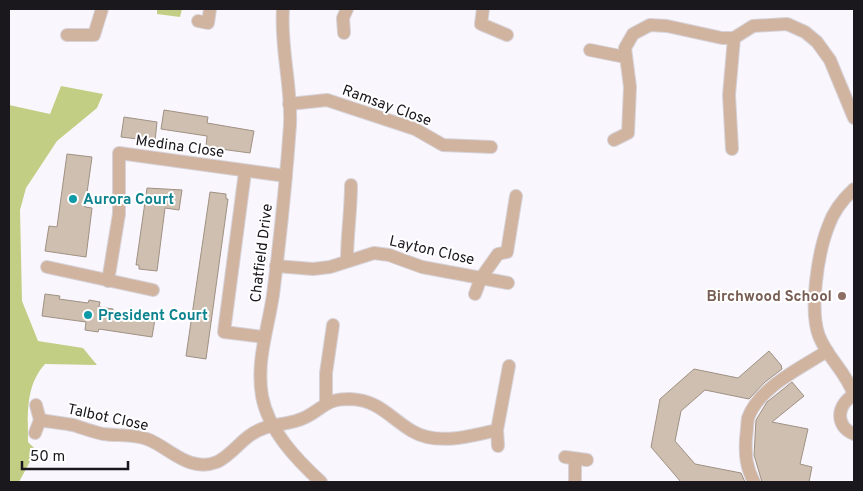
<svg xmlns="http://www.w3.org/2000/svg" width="863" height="491" viewBox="0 0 863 491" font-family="Overpass,sans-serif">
  <rect width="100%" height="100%" fill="#faf6fd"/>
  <g fill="#c3ce85">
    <polygon points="157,9 182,9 180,17 157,14"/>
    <path d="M61,86L103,94L97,108L57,141L26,188L20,210L22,301L38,341L83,348L97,365L45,364C25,386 28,415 28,442L36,450L19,482H9V105L50,114Z"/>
  </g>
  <g fill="#cebfb1" stroke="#9f9183">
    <polygon points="164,110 208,117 207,123 254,131 250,153 206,147 207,136 161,129"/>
    <polygon points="124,117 157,122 155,141 121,137"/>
    <polygon points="67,154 92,157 85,207 92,208 86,257 45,251 49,226 57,227"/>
    <polygon points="147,188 182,190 179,210 165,208 157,271 139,269 139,265 136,265"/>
    <polygon points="210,192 226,194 226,199 228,199 206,359 186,356"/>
    <polygon points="45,294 60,296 59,299 88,303 89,300 100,302 99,307 113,309 113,311 140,315 141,311 156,313 152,337 99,329 98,332 85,330 86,322 42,316"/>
    <polygon points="769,351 781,365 782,369 765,382 749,399 705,390 681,411 675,441 695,464 741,473 745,482 681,482 651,447 660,399 694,369 738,378"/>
    <polygon points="792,382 804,396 772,422 808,429 800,464 812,467 809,482 762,482 754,455 756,420 767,402"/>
  </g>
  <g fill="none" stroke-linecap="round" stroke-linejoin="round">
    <defs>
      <g id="minor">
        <path d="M283,9C280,48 292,86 290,125C286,182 280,239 273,295C268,329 256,361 262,396C268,430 297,460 321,482"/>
        <polyline points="483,9 481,24 507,35"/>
        <polyline points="198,21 208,23 210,9"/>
        <polyline points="344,33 343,18 347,9"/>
        <polyline points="67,35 94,35 102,9"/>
        <polyline points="590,50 625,57"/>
        <polyline points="289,104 327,100 415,129 443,145 491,147"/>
        <polyline points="614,140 628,133 630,87 625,48 633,34 650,25 667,26 722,38 734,38 753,26 787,24 805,32 817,42 830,60 854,118"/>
        <polyline points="732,149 729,95 734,38"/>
        <polyline points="245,172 224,332 264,337"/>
        <path d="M347,260C347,235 351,211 351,185"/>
        <polyline points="276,266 313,269 330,267 374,253 389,255 422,267 508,283"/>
        <polyline points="47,267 153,290"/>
        <polyline points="108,281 119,214 119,153 286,176"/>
        <polyline points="475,294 481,278 498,254 507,252 516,196"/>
        <path d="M854,395C845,370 828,359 819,336C809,310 818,253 828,227C833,212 843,199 854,189"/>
        <path d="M854,395C837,404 834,426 854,434"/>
        <polyline points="326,402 326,373 333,325"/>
        <path d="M40,420C51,422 62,423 73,425C83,428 93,432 103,434C117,436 133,434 147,439C169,447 188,473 217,462C230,456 238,444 249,436C269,421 287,427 306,417C324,408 325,399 350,399C379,400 390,418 412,431C437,446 471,436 497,430"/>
        <polyline points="35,433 40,420 36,405"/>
        <polyline points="498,446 497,430 509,366"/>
        <polyline points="565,457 587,460"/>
        <polyline points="575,482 575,460"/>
        <path d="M754,482C746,467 745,455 746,438C747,432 747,424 748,418C759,387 801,368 827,351"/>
      </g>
    </defs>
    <use href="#minor" stroke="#d6d2d9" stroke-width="14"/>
    <use href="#minor" stroke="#d1b49f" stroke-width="12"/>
  </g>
  <g fill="#0f9aa8" stroke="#fff" stroke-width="2">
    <circle cx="73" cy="199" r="5"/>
    <circle cx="88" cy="315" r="5"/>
  </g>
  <circle fill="#8d6e63" stroke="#fff" stroke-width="2" cx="842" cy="296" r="5"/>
  <g text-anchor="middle" stroke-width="4" stroke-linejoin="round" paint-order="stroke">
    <g font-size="15" fill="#1a171d" stroke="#fff">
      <text transform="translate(387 105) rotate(20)" y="5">Ramsay Close</text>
      <text transform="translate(180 146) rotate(8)" y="5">Medina Close</text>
      <text transform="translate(432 250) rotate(13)" y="5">Layton Close</text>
      <text transform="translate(261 253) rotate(-83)" y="5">Chatfield Drive</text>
      <text transform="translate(108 417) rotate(12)" y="5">Talbot Close</text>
    </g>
    <g font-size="15" font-weight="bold" fill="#0d838f" stroke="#fff" text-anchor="start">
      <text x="83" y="204">Aurora Court</text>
      <text x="98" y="320">President Court</text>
    </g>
    <g font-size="15" font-weight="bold" fill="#785e54" stroke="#fff" text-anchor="end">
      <text x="832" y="301">Birchwood School</text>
    </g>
  </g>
  <rect width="863" height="491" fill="none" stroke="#1a171d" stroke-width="20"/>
  <path d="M22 461v8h106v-8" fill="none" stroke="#1a171d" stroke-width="2.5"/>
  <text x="30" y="461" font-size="15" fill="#1a171d" stroke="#ffffff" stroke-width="4" paint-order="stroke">50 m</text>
</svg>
